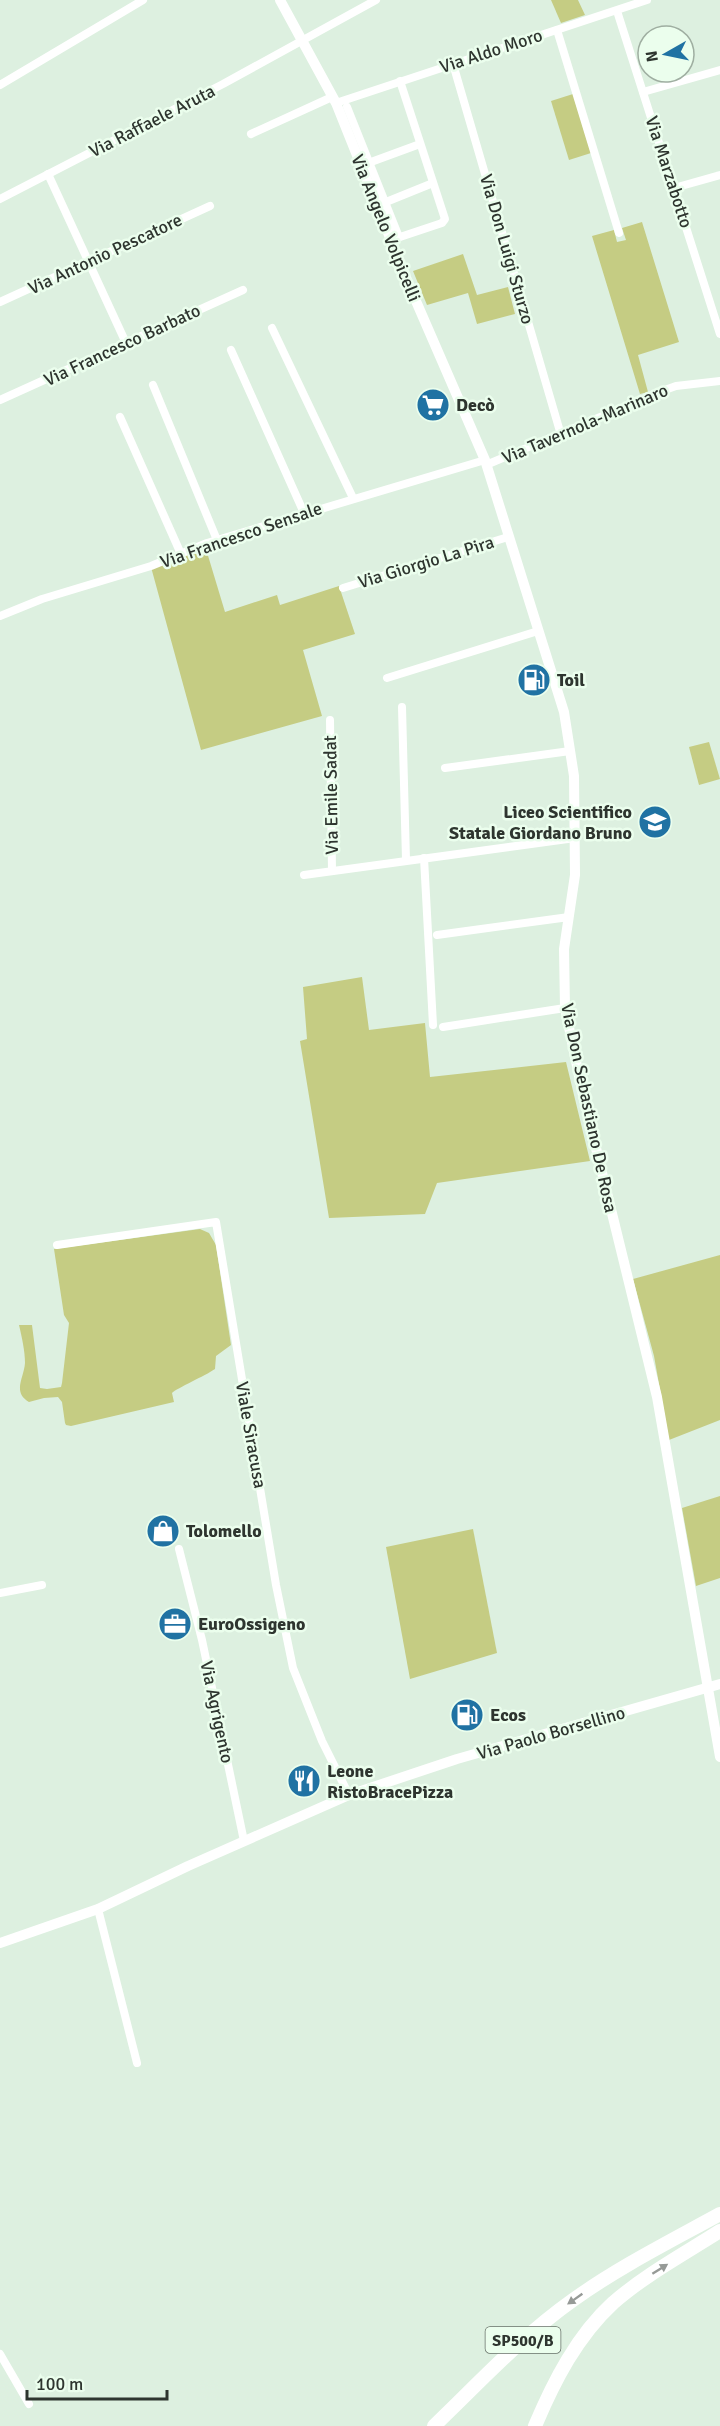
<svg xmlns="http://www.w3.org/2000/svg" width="720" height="2426" viewBox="0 0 720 2426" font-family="Signika,sans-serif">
  <rect width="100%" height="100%" fill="#ddf0e0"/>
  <g fill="#c5cc83">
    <polygon points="551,0 578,0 585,15 561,23"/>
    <polygon points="573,94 591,153 569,160 551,101"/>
    <polygon points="642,222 679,342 638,355 648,392 640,394 592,236 614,230 617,242 626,240 622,228"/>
    <polygon points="463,254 477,295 508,287 515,314 477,324 468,293 427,305 413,271"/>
    <polygon points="206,549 225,612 277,595 280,605 339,586 355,634 303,650 322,716 201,750 151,567"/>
    <polygon points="709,742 720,779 699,785 689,747"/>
    <polygon points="362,977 369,1030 425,1023 430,1077 566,1062 590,1161 437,1183 425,1214 329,1218 300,1041 307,1039 303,987"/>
    <path d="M200,1229L209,1233L216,1245L231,1345L216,1356L215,1369C205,1376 177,1388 172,1393L174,1402L71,1426L66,1425L65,1423L62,1402L58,1397L44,1398L29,1402C12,1392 24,1378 25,1363C25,1351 22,1338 19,1325H32L40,1388L47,1389L61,1387L62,1383L69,1323L64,1315L54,1249Z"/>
    <polygon points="720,1255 720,1420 669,1440 654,1356 633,1279"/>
    <polygon points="720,1496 720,1578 696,1586 682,1508"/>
    <polygon points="473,1529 497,1653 410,1679 386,1547"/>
  </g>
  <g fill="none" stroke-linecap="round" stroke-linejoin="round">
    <g stroke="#fff" stroke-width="8">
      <polyline points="617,11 720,334"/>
      <polyline points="557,30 619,233"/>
      <polyline points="453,64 561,435"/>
      <polyline points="0,85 143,0"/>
      <polyline points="643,92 720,70"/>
      <polyline points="336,103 647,0"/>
      <polyline points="347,107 399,237"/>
      <polyline points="251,134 332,97"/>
      <polyline points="371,162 420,144"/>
      <polyline points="48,174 126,343"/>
      <polyline points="674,188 720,175"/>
      <polyline points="0,199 223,84 376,0"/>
      <polyline points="386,202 433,183"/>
      <polyline points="391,240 442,223 445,219 400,81"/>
      <polyline points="0,302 210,206"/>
      <polyline points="272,328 353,498"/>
      <polyline points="231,350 304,513"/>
      <polyline points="153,385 217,540"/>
      <polyline points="0,400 243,290"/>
      <polyline points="120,417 181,554"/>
      <polyline points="486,465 662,391 676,386 720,381"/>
      <polyline points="343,588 508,537"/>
      <polyline points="0,616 42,599 151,566 207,543 485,460"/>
      <polyline points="387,678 538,631"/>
      <polyline points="402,707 406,860"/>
      <polyline points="330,720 332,871"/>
      <polyline points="445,768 570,751"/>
      <polyline points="424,858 433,1025"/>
      <polyline points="304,875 575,838"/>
      <polyline points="437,935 569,917"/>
      <polyline points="443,1027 565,1008"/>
      <polyline points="57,1245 216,1222 276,1585 293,1668 322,1741 349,1795"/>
      <polyline points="179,1549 202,1640 244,1841"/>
      <polyline points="0,1593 42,1585"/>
      <polyline points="98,1909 137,2063"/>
      <polyline points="0,2354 29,2404"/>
    </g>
    <polyline stroke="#fff" stroke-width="10" points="280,0 336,103 409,285 485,460 564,712 574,776 575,875 564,949 565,1008 583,1095 657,1397 720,1757"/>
    <polyline stroke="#fff" stroke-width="10" points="0,1943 98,1909 188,1866 349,1795 457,1759 720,1684"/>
    <g stroke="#fff" stroke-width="14">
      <path d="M434,2426C479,2383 522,2336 573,2300C619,2267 671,2241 720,2214"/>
      <path d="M535,2426C554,2381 577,2336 613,2303C645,2275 684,2254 720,2231"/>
    </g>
  </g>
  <defs><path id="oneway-solid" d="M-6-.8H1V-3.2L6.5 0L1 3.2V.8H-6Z" transform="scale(1.5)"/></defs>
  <g fill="#969a97">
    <use href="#oneway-solid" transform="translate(660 2269) rotate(-32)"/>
    <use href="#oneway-solid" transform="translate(575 2299) rotate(145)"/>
  </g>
  <defs>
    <symbol id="supermarket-disc" viewBox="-11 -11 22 22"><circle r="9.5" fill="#2072a3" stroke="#ebfeed"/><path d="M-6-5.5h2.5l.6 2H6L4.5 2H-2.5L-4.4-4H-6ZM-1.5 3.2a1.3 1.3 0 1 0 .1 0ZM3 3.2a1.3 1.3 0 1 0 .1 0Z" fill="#fff"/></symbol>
    <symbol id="fuel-disc" viewBox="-11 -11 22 22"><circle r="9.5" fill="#2072a3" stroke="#ebfeed"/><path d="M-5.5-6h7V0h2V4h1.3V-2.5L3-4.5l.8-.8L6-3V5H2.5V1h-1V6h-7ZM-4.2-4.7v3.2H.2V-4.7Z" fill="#fff"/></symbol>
    <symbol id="school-disc" viewBox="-11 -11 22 22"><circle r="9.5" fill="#2072a3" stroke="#ebfeed"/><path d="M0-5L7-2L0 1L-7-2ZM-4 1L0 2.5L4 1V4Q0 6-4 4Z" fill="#fff"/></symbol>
    <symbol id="shop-disc" viewBox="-11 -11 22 22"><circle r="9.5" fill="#2072a3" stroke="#ebfeed"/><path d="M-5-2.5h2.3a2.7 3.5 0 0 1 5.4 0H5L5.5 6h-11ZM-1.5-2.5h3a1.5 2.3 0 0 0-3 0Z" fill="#fff"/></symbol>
    <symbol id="office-disc" viewBox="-11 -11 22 22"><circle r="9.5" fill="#2072a3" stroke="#ebfeed"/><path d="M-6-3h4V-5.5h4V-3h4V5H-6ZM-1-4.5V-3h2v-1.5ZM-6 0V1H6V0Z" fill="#fff"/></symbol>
    <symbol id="restaurant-disc" viewBox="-11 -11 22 22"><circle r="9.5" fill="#2072a3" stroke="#ebfeed"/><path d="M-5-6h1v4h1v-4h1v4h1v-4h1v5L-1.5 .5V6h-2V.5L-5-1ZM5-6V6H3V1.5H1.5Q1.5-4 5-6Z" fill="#fff"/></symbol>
  </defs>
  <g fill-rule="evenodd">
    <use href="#supermarket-disc" x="414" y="386" width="38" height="38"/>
    <use href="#fuel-disc" x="515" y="661" width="38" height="38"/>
    <use href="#school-disc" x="636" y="803" width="38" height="38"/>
    <use href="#shop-disc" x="144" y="1512" width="38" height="38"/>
    <use href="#office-disc" x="156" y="1605" width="38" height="38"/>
    <use href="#fuel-disc" x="448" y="1696" width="38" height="38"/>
    <use href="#restaurant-disc" x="285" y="1762" width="38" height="38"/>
  </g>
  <g text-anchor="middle" stroke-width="5" stroke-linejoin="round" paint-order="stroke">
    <rect fill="#ebfeed" stroke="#677168" stroke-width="1.5" x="485.5" y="2327" width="75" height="26" rx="4.5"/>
    <g font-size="16" font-weight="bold" fill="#2e352f">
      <text x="523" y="2346">SP500/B</text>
    </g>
    <g font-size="18" fill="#2e352f" stroke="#ebfeed">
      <text transform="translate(491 51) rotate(-18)" y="6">Via Aldo Moro</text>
      <text transform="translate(152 121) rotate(-27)" y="6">Via Raffaele Aruta</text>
      <text transform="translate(669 172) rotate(72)" y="6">Via Marzabotto</text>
      <text transform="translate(386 228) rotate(68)" y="6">Via Angelo Volpicelli</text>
      <text transform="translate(507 249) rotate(74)" y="6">Via Don Luigi Sturzo</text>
      <text transform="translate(105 254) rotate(-25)" y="6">Via Antonio Pescatore</text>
      <text transform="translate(122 345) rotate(-25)" y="6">Via Francesco Barbato</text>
      <text transform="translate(585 424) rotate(-23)" y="6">Via Tavernola-Marinaro</text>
      <text transform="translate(241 535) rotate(-19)" y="6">Via Francesco Sensale</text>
      <text transform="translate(426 562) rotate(-17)" y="6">Via Giorgio La Pira</text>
      <text transform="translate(331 795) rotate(-91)" y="6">Via Emile Sadat</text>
      <text transform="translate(589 1108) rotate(78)" y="6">Via Don Sebastiano De Rosa</text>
      <text transform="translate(251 1435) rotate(80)" y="6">Viale Siracusa</text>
      <text transform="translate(217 1712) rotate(78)" y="6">Via Agrigento</text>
      <text transform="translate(551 1733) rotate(-16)" y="6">Via Paolo Borsellino</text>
    </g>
    <g font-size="18" font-weight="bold" fill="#2e352f" stroke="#ebfeed" text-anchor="start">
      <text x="456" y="411">Decò</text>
      <text x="557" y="686">Toil</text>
      <text x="632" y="818" text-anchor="end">Liceo Scientifico<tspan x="632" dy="21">Statale Giordano Bruno</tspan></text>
      <text x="186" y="1537">Tolomello</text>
      <text x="198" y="1630">EuroOssigeno</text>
      <text x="490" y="1721">Ecos</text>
      <text x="327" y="1777">Leone<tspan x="327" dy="21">RistoBracePizza</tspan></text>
    </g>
  </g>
  <g transform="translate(666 54) rotate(261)"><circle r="28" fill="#ebfeed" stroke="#9faea1" stroke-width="1.5"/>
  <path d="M0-4.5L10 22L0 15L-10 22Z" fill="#2072a3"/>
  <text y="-9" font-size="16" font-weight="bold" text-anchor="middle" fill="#2e352f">N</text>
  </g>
  <path d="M27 2390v9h140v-9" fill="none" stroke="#2e352f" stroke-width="3"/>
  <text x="36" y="2390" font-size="18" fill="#2e352f" stroke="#ebfeed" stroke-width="4.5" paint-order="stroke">100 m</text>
</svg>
